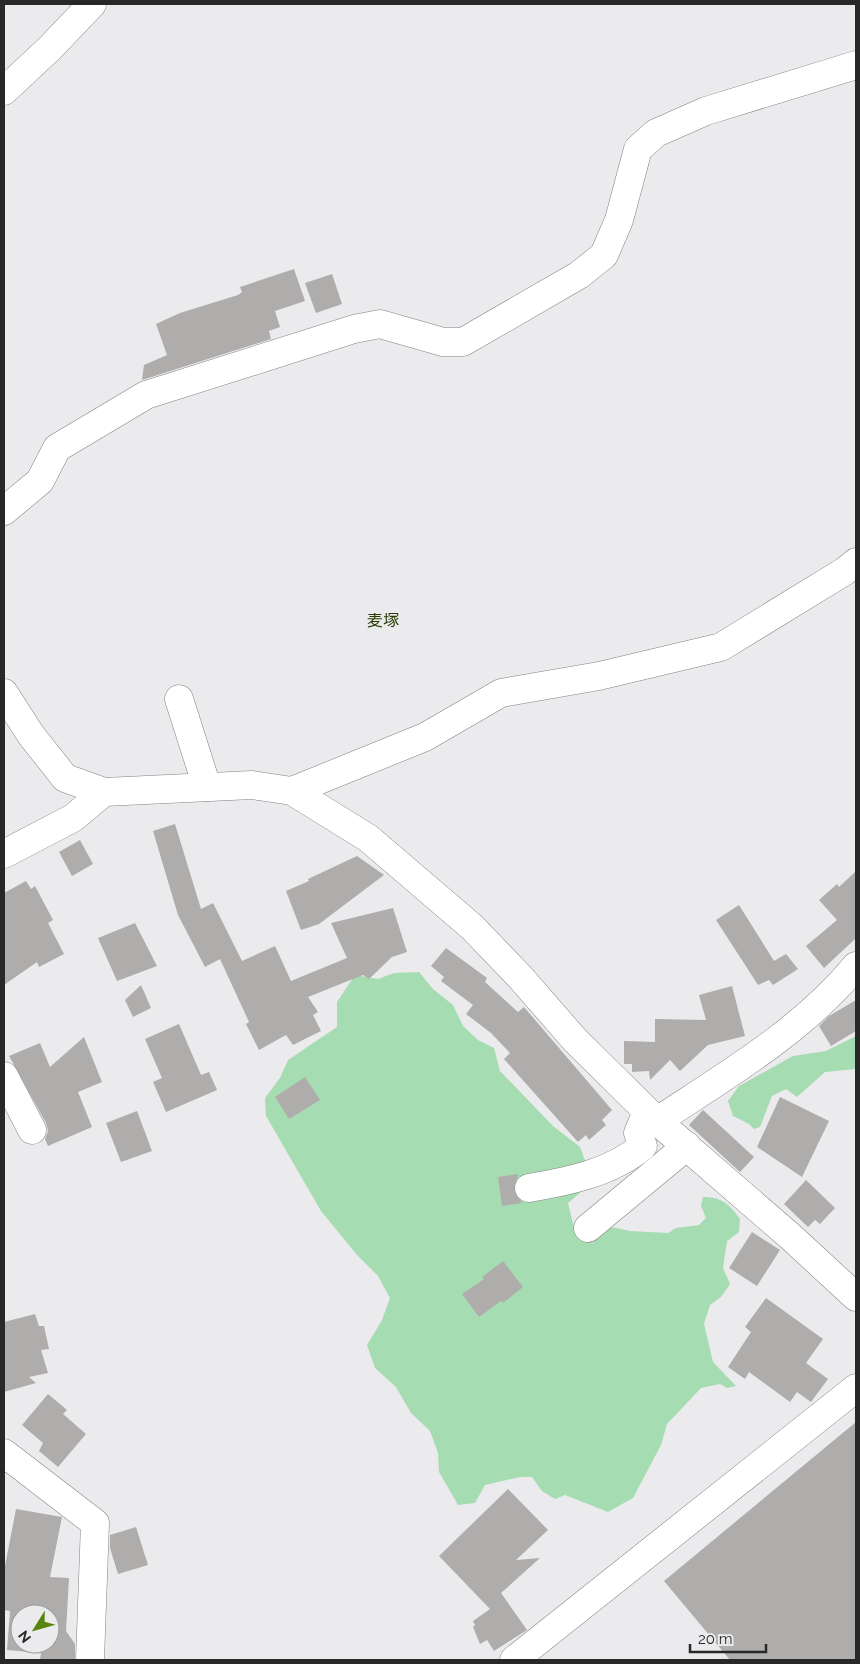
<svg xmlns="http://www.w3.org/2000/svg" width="860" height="1664" viewBox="0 0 860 1664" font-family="Raleway,'Noto Sans JP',sans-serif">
  <rect width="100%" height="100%" fill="#ebeaed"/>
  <g fill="#a6dcb2">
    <path d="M419,972L433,989L453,1005L463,1026L478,1040L494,1048L500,1071L553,1126L580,1147L586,1163L581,1192L568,1203L576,1235L592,1243L611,1227L630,1231L668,1233L676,1228L699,1225L706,1218L701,1206L703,1197C721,1196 730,1205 740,1219L739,1232L727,1241L723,1268L730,1284L721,1297L710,1305L704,1324L713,1362L736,1386L727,1388L720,1384L701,1388L667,1424L661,1445L633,1498L608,1512L565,1495L555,1499L542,1491L532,1477H520L485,1485L475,1503L458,1505L439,1472L438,1453L430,1431L411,1413L396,1387L375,1368L367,1345L382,1320L390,1298L378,1276L357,1255L321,1211L266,1116L265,1098L280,1078L288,1060L337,1027V1002L355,975L378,979L394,973Z"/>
    <polygon points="856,1036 856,1069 825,1072 797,1097 786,1089 772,1096 760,1127 754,1129 749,1124 733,1116 728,1101 739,1086 793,1056 826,1051"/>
  </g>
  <g fill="#afacac" fill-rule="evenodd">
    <polygon points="294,269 305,301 275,311 280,327 269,331 271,339 142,380 144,365 167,355 156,324 180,313 238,295 242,292 240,287"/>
    <polygon points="332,274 342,304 316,313 305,283"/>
    <polygon points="175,824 201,909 213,903 242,961 275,946 291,981 347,958 331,923 393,908 407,952 392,957 369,979 363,975 308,997 318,1012 313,1015 321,1031 293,1045 286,1035 259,1050 246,1024 249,1022 220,959 205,967 178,915 153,831"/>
    <polygon points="80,840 93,864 72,876 59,852"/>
    <polygon points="357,856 384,875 319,924 301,930 286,891 309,881 308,879"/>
    <polygon points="856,871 856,941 855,939 824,968 806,946 837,920 819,900 837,884 839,887"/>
    <polygon points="26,881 31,889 35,886 53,920 48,923 64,954 39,967 37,962 4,985 4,893"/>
    <polygon points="739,905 774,961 786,954 798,969 773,985 769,980 758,985 716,920"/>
    <polygon points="135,923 157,966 117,981 98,938"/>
    <polygon points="446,948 487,978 485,982 518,1012 524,1007 612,1110 602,1120 606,1125 589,1140 586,1135 578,1142 504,1059 510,1053 491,1033 466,1014 473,1005 441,981 444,977 431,966"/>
    <polygon points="141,985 151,1008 133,1017 125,1000"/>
    <polygon points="732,986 745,1036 708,1045 680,1071 670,1060 650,1080 649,1071 632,1072 632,1064 624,1064 624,1041 655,1042 655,1019 706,1020 699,995"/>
    <polygon points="856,1000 856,1031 831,1046 819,1026 829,1016"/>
    <polygon points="179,1024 201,1075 209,1072 217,1090 166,1112 153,1082 162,1078 145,1039"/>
    <polygon points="84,1037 102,1082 78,1092 92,1127 48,1146 45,1139 48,1131 46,1123 9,1056 40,1043 50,1067"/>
    <polygon points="305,1077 320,1100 289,1119 275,1097"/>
    <polygon points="780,1097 829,1121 802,1177 757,1147"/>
    <polygon points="703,1110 754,1157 740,1172 689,1125"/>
    <polygon points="137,1111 152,1151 121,1162 106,1123"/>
    <polygon points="518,1174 514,1190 522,1203 502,1206 498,1177"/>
    <polygon points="806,1180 835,1208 820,1224 815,1220 808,1227 784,1204"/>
    <polygon points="752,1232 780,1250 757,1286 729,1268"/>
    <polygon points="503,1261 523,1287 503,1303 501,1301 479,1317 462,1294 484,1279 482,1277"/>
    <polygon points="766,1298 823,1339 806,1363 828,1379 811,1402 797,1392 790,1402 749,1372 745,1379 728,1367 751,1332 745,1327"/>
    <polygon points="35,1314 39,1326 44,1326 49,1349 41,1350 48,1373 29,1377 36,1383 4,1392 4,1322"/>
    <polygon points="48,1394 67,1410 63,1414 86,1434 58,1467 39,1451 43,1443 22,1425"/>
    <polygon points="856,1422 856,1660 730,1660 664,1581"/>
    <polygon points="508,1489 548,1530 516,1560 540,1558 501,1593 527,1630 494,1651 487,1640 480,1644 473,1627 475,1625 473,1621 490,1609 439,1556"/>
    <path d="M16,1509L62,1517L50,1577L69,1578L66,1631L75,1644V1660H40L41,1653L7,1650L10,1611L4,1610V1571ZM20,1614H50V1644H20Z"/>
    <polygon points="136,1527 148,1565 118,1574 110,1548 110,1535"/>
  </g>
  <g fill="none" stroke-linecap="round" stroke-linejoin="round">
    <defs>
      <g id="minor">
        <polyline points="4,91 50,48 92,4"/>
        <polyline points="4,511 40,481 57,448 146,395 354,329 380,324 443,342 463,342 579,275 604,255 619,220 638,149 656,133 706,111 856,65"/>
        <polyline points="4,693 31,735 65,778 104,792 252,785 292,791 368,838 472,927 521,978 575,1040 657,1121 791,1237 856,1297"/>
        <polyline points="179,699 207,787"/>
        <polyline points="292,791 425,737 501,693 599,676 721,647 845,571 856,562"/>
        <polyline points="4,854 73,818 104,792"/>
        <polyline points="4,1076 32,1130"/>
        <path d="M657,1121C727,1075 802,1031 856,966"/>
        <path d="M529,1188C569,1181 611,1173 643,1146L638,1133L647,1112"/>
        <polyline points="588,1228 687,1146"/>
        <polyline points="4,1453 95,1523 90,1660"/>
        <polyline points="514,1660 856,1388"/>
      </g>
    </defs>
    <use href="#minor" stroke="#828284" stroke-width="29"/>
    <use href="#minor" stroke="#fff" stroke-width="28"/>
  </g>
  <g text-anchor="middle" stroke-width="5" stroke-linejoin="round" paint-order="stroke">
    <g font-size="16" fill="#283d08" stroke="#ebeaed">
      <text x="383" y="626">麦塚</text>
    </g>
  </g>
  <rect width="860" height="1664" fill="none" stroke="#282829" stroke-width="10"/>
  <g transform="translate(35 1629) rotate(233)"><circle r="24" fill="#ebeaed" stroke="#9d9c9f"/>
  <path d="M0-4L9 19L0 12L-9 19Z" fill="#59840e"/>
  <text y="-8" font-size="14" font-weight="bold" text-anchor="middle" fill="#282829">N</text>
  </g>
  <path d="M690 1644v8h76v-8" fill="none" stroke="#282829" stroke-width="2.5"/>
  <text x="698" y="1644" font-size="15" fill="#282829" stroke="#ebeaed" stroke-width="4" paint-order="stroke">20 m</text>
</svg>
